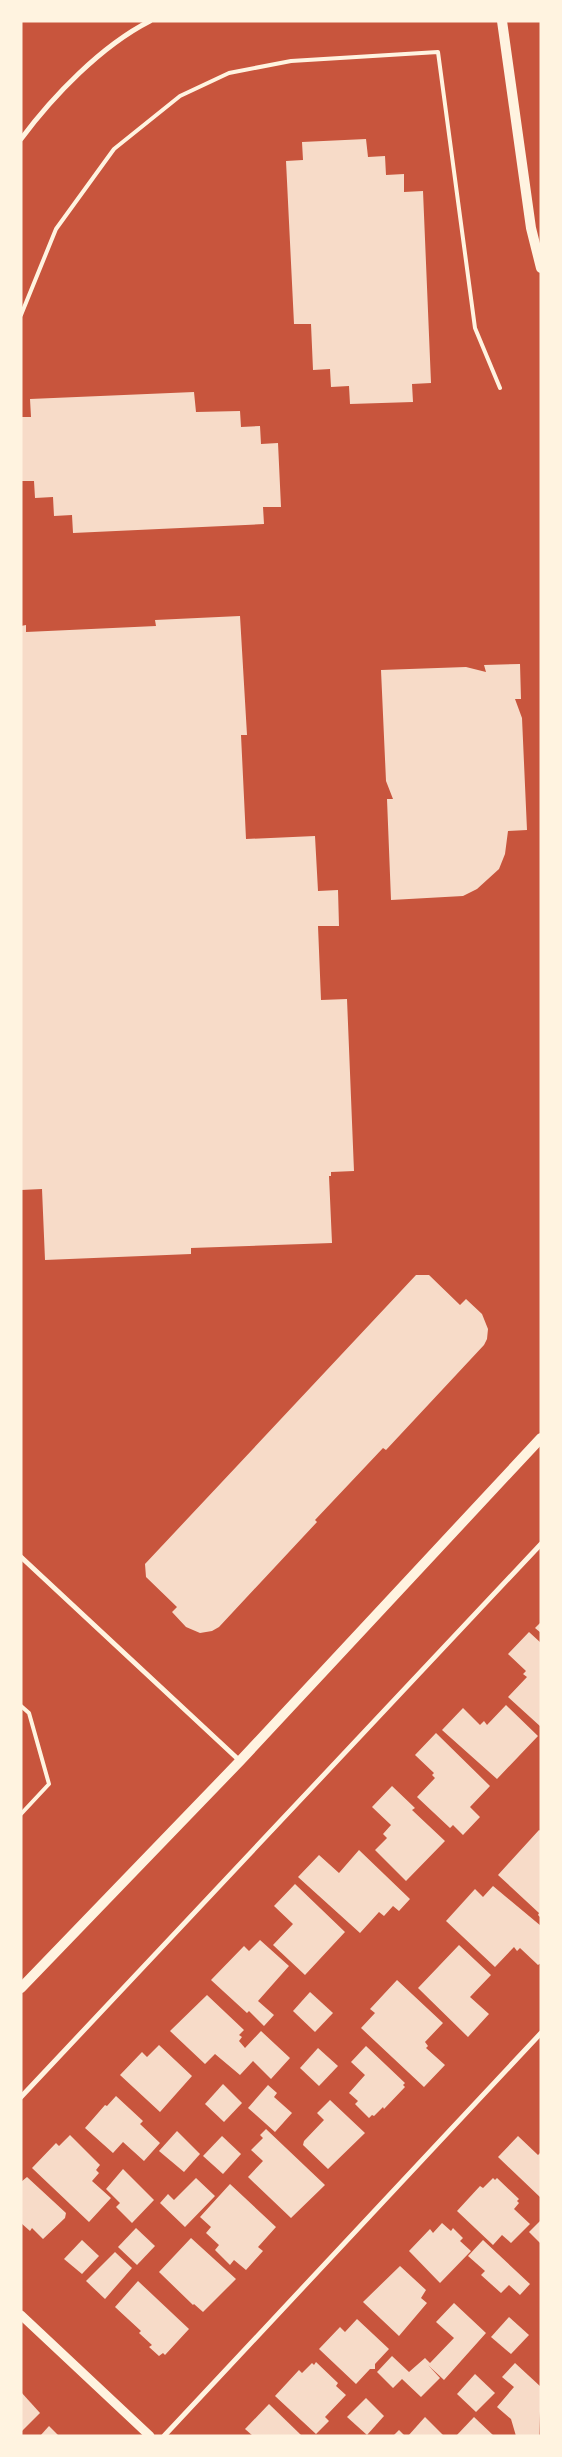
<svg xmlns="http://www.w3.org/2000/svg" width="562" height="2457" viewBox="0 0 562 2457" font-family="Rubik,sans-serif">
  <rect width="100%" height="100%" fill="#c8553d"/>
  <g fill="#f7dbc8">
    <polygon points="366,139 368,157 385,156 386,175 404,174 404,192 423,191 431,383 412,384 413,402 350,404 349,386 331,387 330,369 313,370 311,324 294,324 286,161 303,160 302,142"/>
    <polygon points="194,392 196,412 240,411 241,427 260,426 261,444 278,443 281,507 263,507 264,524 73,533 72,515 54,516 53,497 35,498 34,481 21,481 21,417 31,417 30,399"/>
    <polygon points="240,616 247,735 241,735 246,839 315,836 318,891 338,890 339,926 318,926 321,1000 347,999 354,1171 331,1172 331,1176 329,1176 332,1243 191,1248 191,1254 45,1260 42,1189 21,1190 21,626 26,625 26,632 156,626 155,620"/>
    <polygon points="520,664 521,699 515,699 522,718 527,830 508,831 505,854 499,869 477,889 463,896 391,900 387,799 393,799 386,781 381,670 466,667 486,672 484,665"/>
    <polygon points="416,1275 429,1275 460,1305 466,1299 482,1314 488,1329 487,1339 484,1345 386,1450 383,1448 315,1520 317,1522 219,1627 212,1631 200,1633 186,1627 172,1612 177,1607 146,1577 145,1564"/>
    <polygon points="541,1622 541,1633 535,1628"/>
    <polygon points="529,1632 541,1643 541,1727 508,1697 527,1677 523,1674 526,1671 508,1654"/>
    <polygon points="506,1705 538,1736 497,1779 442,1730 463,1708 480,1725 484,1721 487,1725"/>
    <polygon points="436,1733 490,1786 470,1807 480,1817 463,1835 453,1825 450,1828 417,1797 435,1778 432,1775 434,1773 415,1755"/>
    <polygon points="392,1786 415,1808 412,1810 445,1841 406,1881 375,1850 387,1838 383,1834 391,1825 372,1807"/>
    <polygon points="539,1830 541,1831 541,1918 538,1915 539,1913 498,1875"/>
    <polygon points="359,1850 410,1899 399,1911 393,1906 384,1916 379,1912 360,1933 298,1877 319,1855 339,1873"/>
    <polygon points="295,1884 345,1932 305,1975 273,1945 293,1924 274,1906"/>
    <polygon points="493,1886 541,1926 541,1963 538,1965 520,1948 517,1951 514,1947 495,1967 446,1921 475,1889 483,1897"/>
    <polygon points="260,1940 289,1966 258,2001 274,2015 264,2026 249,2011 247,2013 211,1980 244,1946 249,1951"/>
    <polygon points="459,1945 491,1975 470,1997 489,2014 468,2037 418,1988"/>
    <polygon points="397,1980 443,2023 425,2042 428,2046 426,2048 445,2065 424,2087 361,2028 375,2013 370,2009"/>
    <polygon points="310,1992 333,2013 315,2032 293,2011"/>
    <polygon points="207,1995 244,2030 239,2035 242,2037 239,2041 245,2048 261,2031 290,2058 271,2079 253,2061 240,2075 215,2054 205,2064 170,2031"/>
    <polygon points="159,2045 192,2076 160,2112 120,2075 142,2052 147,2057"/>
    <polygon points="366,2046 405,2083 403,2085 405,2087 384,2109 383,2107 374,2116 372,2115 369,2118 355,2104 358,2101 349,2093 365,2075 351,2062"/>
    <polygon points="318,2048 338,2066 319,2086 300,2068"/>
    <polygon points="223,2084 242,2103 224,2122 205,2104"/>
    <polygon points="268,2085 277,2093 274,2097 292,2113 275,2132 248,2108"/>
    <polygon points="116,2096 143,2121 140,2124 160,2143 144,2161 123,2142 113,2153 85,2128 105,2105 107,2106"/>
    <polygon points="330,2100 365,2133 328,2169 303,2145 304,2141 324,2120 317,2113"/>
    <polygon points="266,2129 325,2185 291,2218 248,2177 263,2161 251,2150 263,2138 260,2135"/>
    <polygon points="177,2131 200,2154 184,2172 159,2151"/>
    <polygon points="70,2135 100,2165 96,2170 99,2173 92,2181 111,2198 89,2222 32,2168 56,2143 59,2146"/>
    <polygon points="222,2136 241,2154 223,2174 203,2156"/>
    <polygon points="518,2136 538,2155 541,2152 541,2198 498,2157"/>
    <polygon points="123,2169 154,2200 132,2223 116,2207 120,2203 106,2189"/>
    <polygon points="27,2177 66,2213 65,2218 43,2239 32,2228 30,2231 21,2223 21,2182"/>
    <polygon points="196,2178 215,2196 185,2227 160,2203 168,2194 174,2200"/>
    <polygon points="493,2178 495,2180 497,2178 519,2199 517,2201 519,2203 514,2209 530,2224 511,2243 502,2235 493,2245 457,2211 480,2186 483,2188"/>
    <polygon points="230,2184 276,2227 258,2247 263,2251 246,2270 234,2260 230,2265 215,2250 219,2245 206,2233 211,2227 200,2217"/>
    <polygon points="541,2220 541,2244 529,2232"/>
    <polygon points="442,2223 451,2231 453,2228 463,2238 460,2241 471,2251 440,2283 409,2251 430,2229 433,2233"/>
    <polygon points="136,2228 155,2246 137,2265 118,2247"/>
    <polygon points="191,2238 236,2279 203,2312 194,2304 193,2305 159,2272"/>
    <polygon points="82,2240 99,2256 82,2274 64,2259"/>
    <polygon points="483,2240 530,2284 520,2295 509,2285 501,2293 481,2275 485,2271 468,2256"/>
    <polygon points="115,2252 132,2268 105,2299 86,2281"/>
    <polygon points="400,2266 426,2290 421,2298 427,2303 399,2336 363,2302"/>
    <polygon points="138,2281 189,2329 165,2355 163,2353 159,2356 149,2347 152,2345 139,2333 141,2331 115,2307"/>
    <polygon points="454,2303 486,2333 444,2380 428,2365 440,2378 421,2397 402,2379 393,2388 377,2372 392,2356 409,2372 425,2358 430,2363 454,2338 436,2322"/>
    <polygon points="509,2317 529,2335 511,2354 491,2337"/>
    <polygon points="357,2319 389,2349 375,2364 375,2369 370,2369 356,2384 319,2349 340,2327 345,2332"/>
    <polygon points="316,2362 338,2383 336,2386 346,2395 325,2417 329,2421 316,2434 275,2396 299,2370 302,2373 312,2363 314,2365"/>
    <polygon points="515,2363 541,2387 539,2436 516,2436 511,2419 497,2407 514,2387 502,2377"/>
    <polygon points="475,2374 495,2393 476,2412 457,2394"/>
    <polygon points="21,2392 40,2413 21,2432"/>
    <polygon points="366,2398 384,2416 367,2435 347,2417"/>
    <polygon points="269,2404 302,2436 253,2436 245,2429"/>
    <polygon points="425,2417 444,2436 408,2436"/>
    <polygon points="474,2417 494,2436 456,2436"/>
    <polygon points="49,2426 59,2436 40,2436"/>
    <polygon points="399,2430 405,2436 393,2436"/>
  </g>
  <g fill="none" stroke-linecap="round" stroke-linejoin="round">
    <g stroke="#fff3e0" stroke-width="4">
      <polyline points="21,315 56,229 114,149 180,96 229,73 291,61 438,52 475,328 500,388"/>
      <polyline points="21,1706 29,1713 49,1784 21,1814"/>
    </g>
    <g stroke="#fff3e0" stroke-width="5">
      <path d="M21,139C53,96 101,46 150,21"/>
      <polyline points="21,1557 240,1761"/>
      <polyline points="21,2097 541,1544"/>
      <polyline points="164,2436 541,2033"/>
    </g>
    <polyline stroke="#fff3e0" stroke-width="9" points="21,2315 150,2436"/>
    <g stroke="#fff3e0" stroke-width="10">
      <polyline points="502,21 531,228 541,268"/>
      <polyline points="21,1988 240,1761 541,1438"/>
    </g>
  </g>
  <rect width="562" height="2457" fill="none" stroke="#fff3e0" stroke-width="45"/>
</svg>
